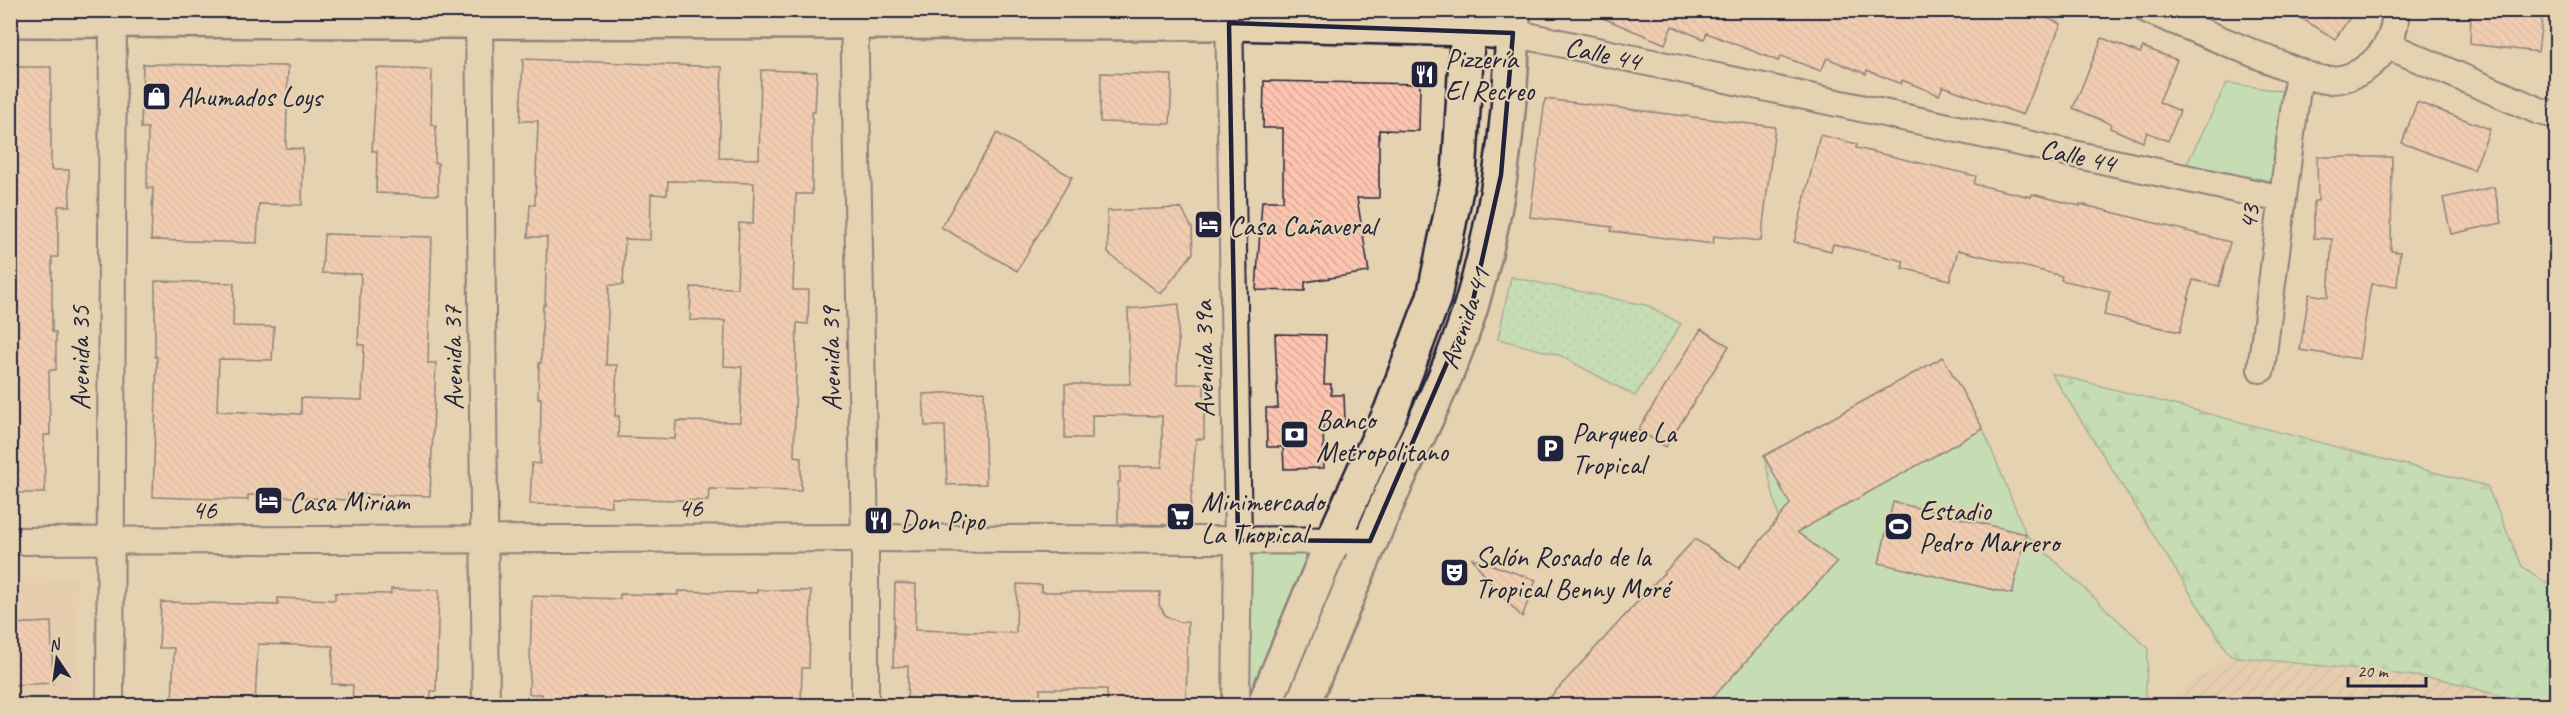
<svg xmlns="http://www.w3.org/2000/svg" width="2567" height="716" viewBox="0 0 2567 716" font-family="Caveat,sans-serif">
  <defs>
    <pattern id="industrial-furrows" width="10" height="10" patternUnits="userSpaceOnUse" patternTransform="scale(1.5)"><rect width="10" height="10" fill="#e4c7ab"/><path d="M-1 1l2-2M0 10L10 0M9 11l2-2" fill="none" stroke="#c3ab94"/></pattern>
    <pattern id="grass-dots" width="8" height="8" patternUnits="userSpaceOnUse" patternTransform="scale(1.5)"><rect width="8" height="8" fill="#a0eab9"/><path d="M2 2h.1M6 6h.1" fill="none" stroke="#8ac8a0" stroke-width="1.8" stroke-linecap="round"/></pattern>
    <pattern id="forest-firs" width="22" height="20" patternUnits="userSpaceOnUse" patternTransform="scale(1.5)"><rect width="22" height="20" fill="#a0eab9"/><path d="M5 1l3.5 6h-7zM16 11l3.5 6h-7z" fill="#8ac8a0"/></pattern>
    <pattern id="building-back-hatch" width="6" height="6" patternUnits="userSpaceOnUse" patternTransform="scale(1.5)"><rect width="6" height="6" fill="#fdc5b0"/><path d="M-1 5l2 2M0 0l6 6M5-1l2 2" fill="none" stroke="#d9a998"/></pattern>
  </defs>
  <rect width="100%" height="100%" fill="#e5d2b0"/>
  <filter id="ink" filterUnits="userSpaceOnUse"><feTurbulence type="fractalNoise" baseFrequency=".0167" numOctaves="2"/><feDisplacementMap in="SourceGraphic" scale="12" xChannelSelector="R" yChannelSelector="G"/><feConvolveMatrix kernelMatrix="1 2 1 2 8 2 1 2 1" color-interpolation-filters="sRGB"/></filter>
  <g filter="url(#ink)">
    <polygon fill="#e4c7ab" points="11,578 77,578 77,705 11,706"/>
    <polygon fill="url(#industrial-furrows)" points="2230,656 2441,679 2533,705 2161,706"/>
    <polygon fill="url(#grass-dots)" stroke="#61867a" stroke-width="1.5" points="1511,277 1649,306 1681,324 1635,396 1559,355 1498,339"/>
    <polygon fill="url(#forest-firs)" stroke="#61867a" stroke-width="1.5" points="2051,373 2487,486 2522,566 2556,590 2556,705 2533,705 2441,679 2230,656"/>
    <g fill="#a0eab9" stroke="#61867a" stroke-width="1.5">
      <polygon points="2227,83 2288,92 2275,182 2187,164"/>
      <polygon points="1943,357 1983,429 2026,534 2148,648 2145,705 1543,706 1695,539 1739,567 1779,519 1764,456"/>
      <polygon points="1238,540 1333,540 1264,705 1236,706"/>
    </g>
    <g fill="url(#building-back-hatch)" stroke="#22223b" stroke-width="1.5" fill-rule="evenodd">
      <polygon points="1584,10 2028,10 2061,24 2023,115 1943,86 1939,95 1902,80 1901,84 1867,70 1866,74 1827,58 1821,71 1781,56 1778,61 1707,33 1704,39 1672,26 1665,44"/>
      <polygon points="2288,10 2355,10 2335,39"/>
      <polygon points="2471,10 2543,10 2538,52 2470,44"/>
      <polygon points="2102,38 2140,53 2143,47 2177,60 2159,102 2180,111 2168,141 2147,132 2143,142 2110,128 2111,124 2073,108"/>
      <path d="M523,59L722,67L719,158L759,159L761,70L817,72L815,112H812V194H796L793,290H809L808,324L797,323L794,456L801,457V491L709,489L708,501L611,498V506L530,504L532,463L540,464L541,398H538L539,363H541L543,305H545L547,237H528L530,205H535L538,121H520ZM668,181L754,183L753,224L739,223L737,288L691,287L690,320L725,321L724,366L742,367L740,422L676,421L675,439L618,437L619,416H615L617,365H606L609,285H623L625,239L650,240L651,194L667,195Z"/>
      <polygon points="143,64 288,66 286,148 303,149 302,205 259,204 257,243 151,240 153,188 147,188 148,128 141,128"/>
      <polygon points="10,67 51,67 51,170 69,170 70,206 58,206 58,257 52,257 52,332 56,332 56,370 49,370 50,435 44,435 45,493 10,493"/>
      <polygon points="377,68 432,70 431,124 436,125 435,163 438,163 438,195 376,193 377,151 372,151"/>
      <polygon points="1101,73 1172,75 1170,124 1100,122"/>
      <polygon points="1264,81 1420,84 1419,131 1379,130 1379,198 1357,198 1369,272 1305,282 1305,291 1256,290 1262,201 1283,201 1283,128 1263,128"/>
      <polygon points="1545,99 1775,127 1761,241 1714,236 1713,244 1611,231 1612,227 1530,217"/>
      <polygon points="2417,102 2490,129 2474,170 2402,143"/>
      <polygon points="997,133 1072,177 1017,271 941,227"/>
      <polygon points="1820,135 1857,144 1856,148 1976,176 1974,184 2031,197 2032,194 2080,206 2080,204 2230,242 2219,286 2193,280 2180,332 2104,315 2110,291 2061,280 2062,276 1958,250 1950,280 1902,268 1904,261 1833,244 1831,251 1794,242"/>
      <polygon points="2317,157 2392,157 2391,251 2400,252 2397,286 2371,284 2359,359 2300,350 2309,294 2328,297 2332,239 2314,238 2314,201 2318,201"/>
      <polygon points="2494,187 2502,223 2451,234 2443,198"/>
      <polygon points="1181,208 1192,228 1193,253 1161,294 1108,253 1107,211"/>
      <polygon points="324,234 432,237 428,363 436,363 430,496 348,494 348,500 248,495 248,500 153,497 157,357 155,357 155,281 234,283 233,326 274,327 272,360 219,359 217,411 301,414 301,398 362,400 364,345 358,345 361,274 322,273"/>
      <polygon points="1179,304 1177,384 1204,384 1204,439 1196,439 1189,525 1118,524 1118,482 1120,482 1120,467 1162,467 1162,416 1092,415 1092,438 1065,438 1065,384 1130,384 1128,309"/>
      <polygon points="1701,329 1729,346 1666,447 1638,430"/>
      <polygon points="1275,334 1326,335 1324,384 1331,384 1331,395 1344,395 1345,422 1323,423 1324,468 1284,469 1283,447 1267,447 1266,408 1278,408"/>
      <polygon points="1943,357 1983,429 1797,532 1837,562 1706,705 1543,705 1695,539 1739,568 1790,504 1764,456"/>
      <polygon points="984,391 986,484 947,485 945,426 925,426 923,394"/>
      <polygon points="1893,502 2026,534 2012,594 1879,563"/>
      <polygon points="1472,558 1536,580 1522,617 1495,589"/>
      <polygon points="895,583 916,584 915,630 1016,633 1017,584 1042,585 1041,592 1160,592 1159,605 1166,616 1179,622 1188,622 1186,705 1107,705 1107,689 1040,689 1040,705 907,705 908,666 893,667"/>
      <polygon points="391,589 439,590 436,691 431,691 430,705 352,705 353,685 332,684 333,646 258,644 255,705 172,705 174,648 159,648 161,602 278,605 278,598 335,600 335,593 391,594"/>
      <polygon points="757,590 811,591 809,668 802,668 801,705 541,705 542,694 529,694 532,596 620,599 620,594 678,595 678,591 757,593"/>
      <polygon points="51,622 53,683 10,685 10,624"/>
    </g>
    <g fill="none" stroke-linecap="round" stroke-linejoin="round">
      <defs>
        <g id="street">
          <polyline points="479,10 486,706"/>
          <polyline points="854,10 865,538 865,706"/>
          <polyline points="1229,10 1238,540 1236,706"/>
          <path d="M2148,10L2299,72C2309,76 2320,81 2331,80C2366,79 2398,46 2395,10"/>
          <polyline points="1513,33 2282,199"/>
          <polyline points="2387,45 2539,111 2556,115"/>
          <polyline points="2261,369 2299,72"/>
          <polyline points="10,541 865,538 1370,541"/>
          <polyline points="110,706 113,10"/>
        </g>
        <polyline id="secondary" points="10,20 1229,23 1470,29 1513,33"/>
        <g id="primary">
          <polyline points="1264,706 1333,540 1391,411 1434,297 1459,175 1469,10"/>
          <path d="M1302,706C1333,631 1363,557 1396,483C1423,424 1454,365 1472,303C1500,208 1512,109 1513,10"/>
        </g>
      </defs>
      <use href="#street" stroke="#22223b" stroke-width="30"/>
      <use href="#secondary" stroke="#22223b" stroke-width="38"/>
      <use href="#primary" stroke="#22223b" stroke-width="38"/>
      <use href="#street" stroke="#e5d2b0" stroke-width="26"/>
      <use href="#secondary" stroke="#e5d2b0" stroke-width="33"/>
      <use href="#primary" stroke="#e5d2b0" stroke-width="33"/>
    </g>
  </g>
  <path d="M0 0H2567V716H0ZM1229,23L1513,33L1501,175L1472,305L1370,541L1238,540Z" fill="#e5d2b0" fill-opacity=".55" fill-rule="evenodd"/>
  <path fill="none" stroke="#22223b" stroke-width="4.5" stroke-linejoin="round" d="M1229,23L1513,33L1501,175L1472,305L1370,541L1238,540Z"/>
  <defs>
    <symbol id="restaurant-square" viewBox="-11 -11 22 22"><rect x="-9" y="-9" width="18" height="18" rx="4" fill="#22223b" stroke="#e5d2b0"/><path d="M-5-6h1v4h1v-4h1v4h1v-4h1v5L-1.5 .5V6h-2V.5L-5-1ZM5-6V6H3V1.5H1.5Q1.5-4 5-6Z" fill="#fff"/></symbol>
    <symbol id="shop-square" viewBox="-11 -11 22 22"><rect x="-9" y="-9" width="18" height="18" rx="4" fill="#22223b" stroke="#e5d2b0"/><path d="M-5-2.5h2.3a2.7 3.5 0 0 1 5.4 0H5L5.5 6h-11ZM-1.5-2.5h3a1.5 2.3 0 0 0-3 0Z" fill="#fff"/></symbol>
    <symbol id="hotel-square" viewBox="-11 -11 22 22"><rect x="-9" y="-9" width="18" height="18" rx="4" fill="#22223b" stroke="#e5d2b0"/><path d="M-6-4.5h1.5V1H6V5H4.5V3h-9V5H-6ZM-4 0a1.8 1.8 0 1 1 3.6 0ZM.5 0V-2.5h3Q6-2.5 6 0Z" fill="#fff"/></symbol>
    <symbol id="bank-square" viewBox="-11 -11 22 22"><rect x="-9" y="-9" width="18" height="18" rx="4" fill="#22223b" stroke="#e5d2b0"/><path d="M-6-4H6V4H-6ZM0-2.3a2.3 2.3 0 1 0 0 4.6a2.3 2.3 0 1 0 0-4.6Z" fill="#fff"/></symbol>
    <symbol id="parking-square" viewBox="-11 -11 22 22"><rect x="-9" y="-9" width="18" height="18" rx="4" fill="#22223b" stroke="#e5d2b0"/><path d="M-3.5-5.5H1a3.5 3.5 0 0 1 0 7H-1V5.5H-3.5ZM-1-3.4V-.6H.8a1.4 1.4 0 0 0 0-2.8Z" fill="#fff"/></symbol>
    <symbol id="supermarket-square" viewBox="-11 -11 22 22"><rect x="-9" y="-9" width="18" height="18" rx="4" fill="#22223b" stroke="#e5d2b0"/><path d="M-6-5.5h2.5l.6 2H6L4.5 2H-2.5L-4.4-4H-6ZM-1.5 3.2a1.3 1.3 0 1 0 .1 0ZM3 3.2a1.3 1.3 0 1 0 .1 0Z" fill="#fff"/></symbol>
    <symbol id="stadium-square" viewBox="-11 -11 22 22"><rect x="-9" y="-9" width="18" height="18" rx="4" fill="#22223b" stroke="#e5d2b0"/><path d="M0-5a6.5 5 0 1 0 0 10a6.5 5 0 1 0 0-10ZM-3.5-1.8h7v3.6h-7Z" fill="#fff"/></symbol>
    <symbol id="theatre-square" viewBox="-11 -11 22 22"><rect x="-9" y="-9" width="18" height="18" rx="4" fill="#22223b" stroke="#e5d2b0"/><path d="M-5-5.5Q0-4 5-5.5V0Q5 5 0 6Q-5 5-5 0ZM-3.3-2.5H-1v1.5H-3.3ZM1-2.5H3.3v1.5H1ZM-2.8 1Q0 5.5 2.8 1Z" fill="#fff"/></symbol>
  </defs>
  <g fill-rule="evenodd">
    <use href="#restaurant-square" x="1408" y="58" width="33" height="33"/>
    <use href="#shop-square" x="140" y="80" width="33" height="33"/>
    <use href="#hotel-square" x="1192" y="208" width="33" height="33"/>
    <use href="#bank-square" x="1278" y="418" width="33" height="33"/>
    <use href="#parking-square" x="1534" y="432" width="33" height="33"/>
    <use href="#hotel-square" x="252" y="484" width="33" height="33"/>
    <use href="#supermarket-square" x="1164" y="500" width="33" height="33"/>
    <use href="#restaurant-square" x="862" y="504" width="33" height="33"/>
    <use href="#stadium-square" x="1882" y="510" width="33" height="33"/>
    <use href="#theatre-square" x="1438" y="556" width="33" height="33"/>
  </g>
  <g text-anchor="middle" stroke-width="4.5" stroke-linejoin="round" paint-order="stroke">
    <g font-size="28" fill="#22223b" stroke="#e5d2b0">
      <text transform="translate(1603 53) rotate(12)" y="10">Calle 44</text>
      <text transform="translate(2078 155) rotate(12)" y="10">Calle 44</text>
      <text transform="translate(2248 217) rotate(-83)" y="10">43</text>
      <text transform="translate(1464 318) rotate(-71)" y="10">Avenida 41</text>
      <text transform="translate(79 358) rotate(-90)" y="10">Avenida 35</text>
      <text transform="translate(452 358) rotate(-91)" y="10">Avenida 37</text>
      <text transform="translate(830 359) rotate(-91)" y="10">Avenida 39</text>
      <text transform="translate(1203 359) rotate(-91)" y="10">Avenida 39a</text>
      <text x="690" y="517">46</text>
      <text x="204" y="519">46</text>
    </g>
    <g font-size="28" fill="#22223b" stroke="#e5d2b0" text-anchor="start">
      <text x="1445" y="68">Pizzería<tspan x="1445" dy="32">El Recreo</tspan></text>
      <text x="178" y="106">Ahumados Loys</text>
      <text x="1229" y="235">Casa Cañaveral</text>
      <text x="1316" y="429">Banco<tspan x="1316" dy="32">Metropolitano</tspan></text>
      <text x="1572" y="442">Parqueo La<tspan x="1572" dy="32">Tropical</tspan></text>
      <text x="289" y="511">Casa Miriam</text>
      <text x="1201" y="511">Minimercado<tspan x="1201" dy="32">La Tropical</tspan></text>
      <text x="1919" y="520">Estadio<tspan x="1919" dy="32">Pedro Marrero</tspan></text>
      <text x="900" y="530">Don Pipo</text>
      <text x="1475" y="566">Salón Rosado de la<tspan x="1475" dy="32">Tropical Benny Moré</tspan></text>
    </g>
  </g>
  <rect width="2567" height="716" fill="none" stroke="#e5d2b0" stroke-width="36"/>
  <rect x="18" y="18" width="2531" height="680" fill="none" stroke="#22223b" stroke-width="2" filter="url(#ink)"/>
  <g transform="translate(57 659) rotate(347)" stroke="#e5d2b0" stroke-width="4.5" paint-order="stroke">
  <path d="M0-4.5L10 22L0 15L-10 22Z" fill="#22223b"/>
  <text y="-9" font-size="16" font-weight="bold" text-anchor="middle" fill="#22223b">N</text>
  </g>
  <path d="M2348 677v9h78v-9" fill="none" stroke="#22223b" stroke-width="3"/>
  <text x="2357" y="677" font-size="18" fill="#22223b" stroke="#e5d2b0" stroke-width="4.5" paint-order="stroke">20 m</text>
</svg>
